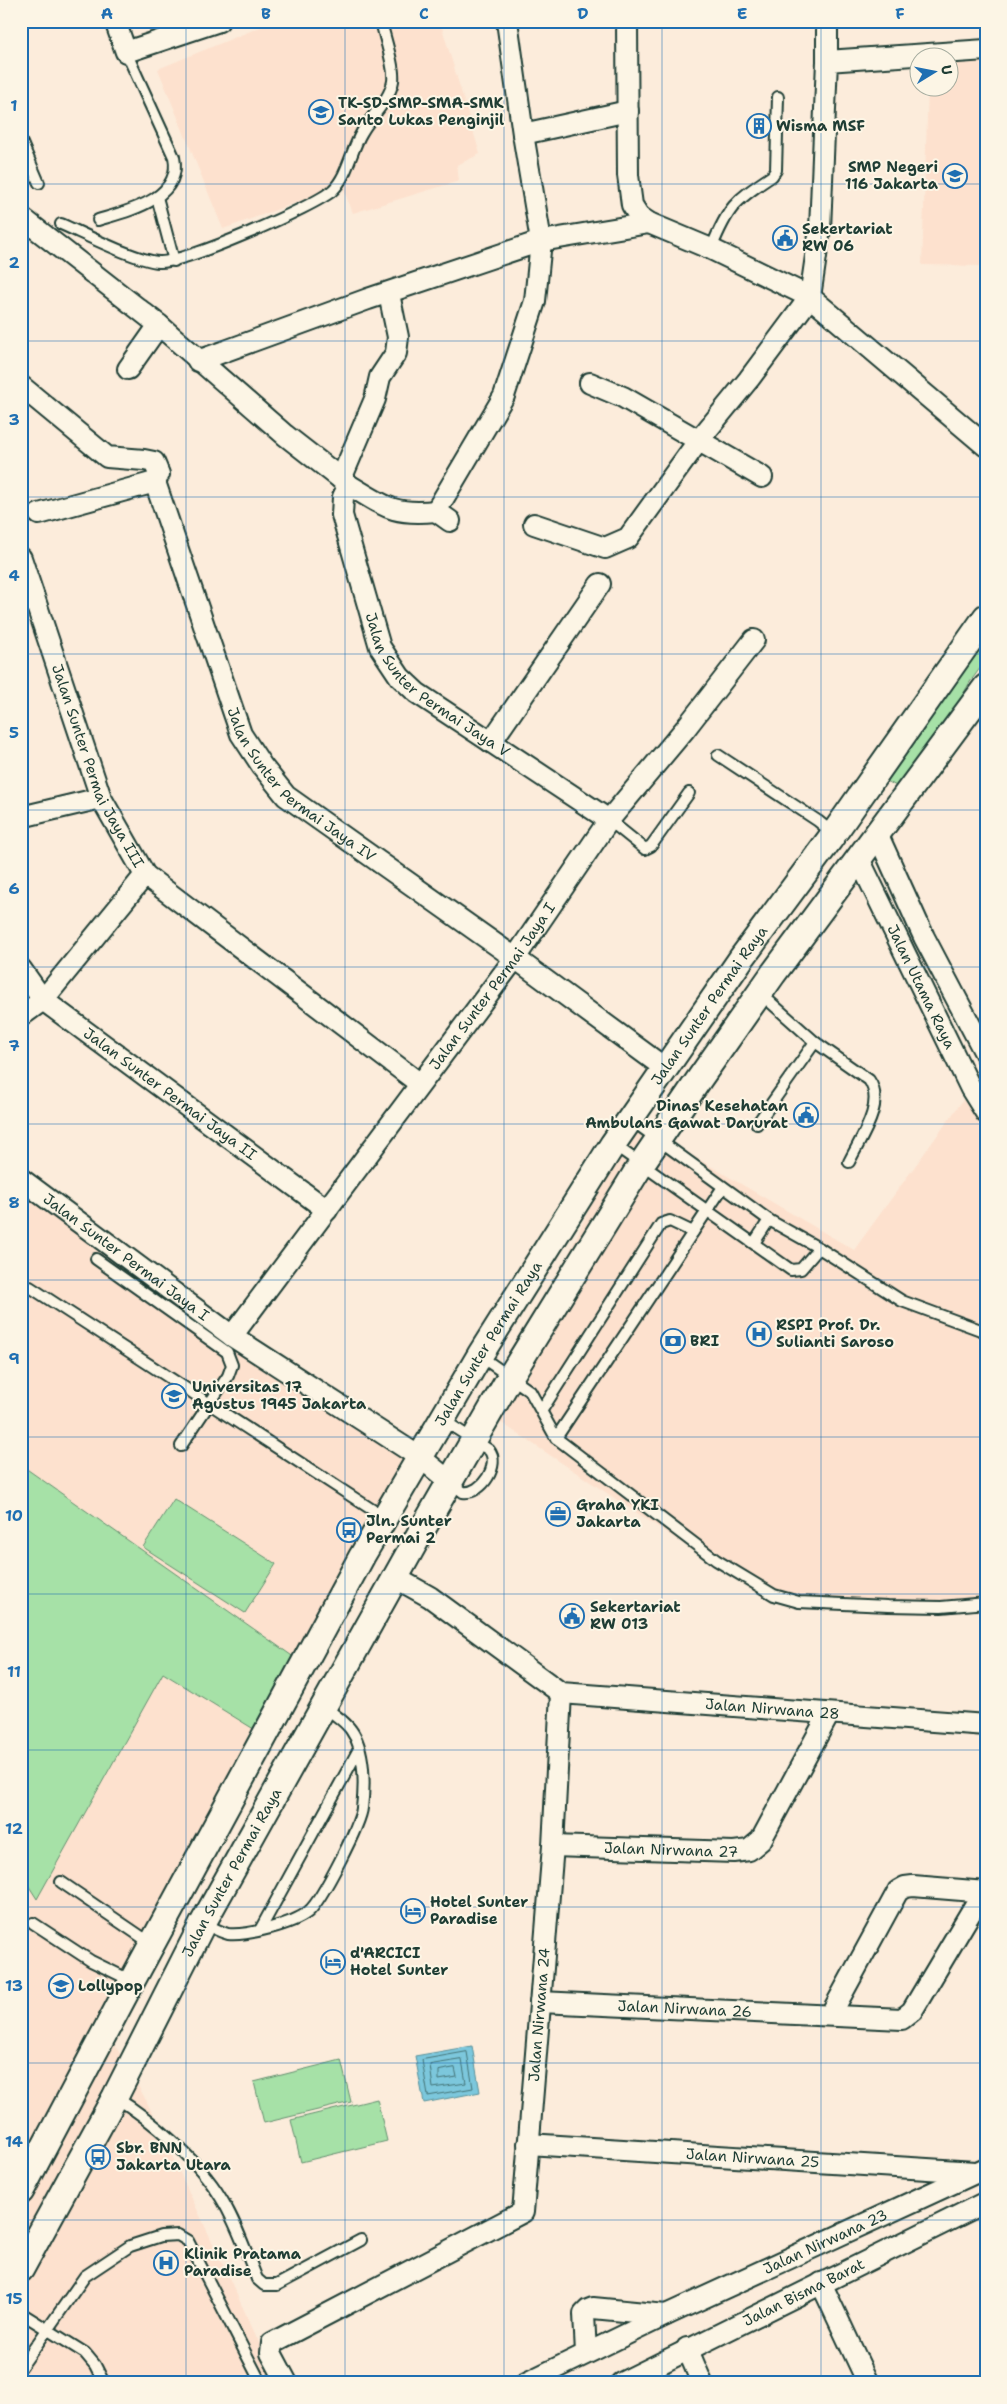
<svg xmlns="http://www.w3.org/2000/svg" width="1007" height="2404" viewBox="0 0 1007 2404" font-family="'Shantell Sans',sans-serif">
  <rect width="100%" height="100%" fill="#fcecdb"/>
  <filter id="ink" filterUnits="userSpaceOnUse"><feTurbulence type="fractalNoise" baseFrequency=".02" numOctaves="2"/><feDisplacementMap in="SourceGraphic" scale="10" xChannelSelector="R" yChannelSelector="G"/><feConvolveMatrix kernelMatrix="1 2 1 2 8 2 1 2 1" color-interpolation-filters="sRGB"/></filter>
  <g filter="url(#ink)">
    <g fill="#fde1ce">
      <polygon points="275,21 440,21 480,154 457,165 459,181 353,213 342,186 223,229 158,69"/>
      <polygon points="986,59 986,266 922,265 928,88 950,88 950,62"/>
      <polygon points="971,1089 986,1113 986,1607 765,1598 494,1418 630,1119 854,1250"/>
      <polygon points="21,1179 420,1456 106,2029 146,2100 258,2340 276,2383 21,2383"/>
    </g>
    <g fill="#a6e1a7" stroke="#628f6e">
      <polygon points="986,635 986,660 970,682 936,742 900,788 885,780"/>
      <polygon points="21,1465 305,1665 265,1736 163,1673 37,1899 21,1874"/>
      <polygon points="174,1499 276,1564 245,1613 143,1547"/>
      <polygon points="341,2060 351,2102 264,2123 254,2082"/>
      <polygon points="377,2099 387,2141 301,2162 291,2120"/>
    </g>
    <polygon fill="#7cc7dc" stroke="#579099" points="472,2046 480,2092 424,2103 415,2056"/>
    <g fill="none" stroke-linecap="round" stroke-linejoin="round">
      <g stroke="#447477" stroke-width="1">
        <polygon points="467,2052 473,2088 428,2096 422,2060"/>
        <polygon points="462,2060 466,2083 433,2088 430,2065"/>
        <polygon points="455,2068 457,2077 439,2080 439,2071"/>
      </g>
      <defs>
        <g id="service">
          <polyline points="21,141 39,183"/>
          <polyline points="157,197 174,261"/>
          <path d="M98,220C128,211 183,199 174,157L126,52"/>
          <path d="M61,224C84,234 137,261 159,262C183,264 316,206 333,190C348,175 351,150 362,132C371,116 390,100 393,81C395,67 384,36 381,21"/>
          <path d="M711,249C728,207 734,201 772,176L776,170L778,97"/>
          <polyline points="718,755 818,821 834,834"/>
          <polyline points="609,820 645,849 651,846 689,793"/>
          <path d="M760,993L815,1042L869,1080C886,1104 860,1139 849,1162"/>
          <polyline points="630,1119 769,1220 819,1248 902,1301 986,1332"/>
          <polyline points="757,1124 815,1042"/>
          <polyline points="613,1144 791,1270 801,1269 819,1248"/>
          <polyline points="754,1243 769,1220"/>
          <polyline points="96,1259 227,1352 232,1365 228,1376 181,1446"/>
          <polyline points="30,1287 385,1518"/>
          <polyline points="480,1356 530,1391 556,1438 716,1560 774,1595 799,1602 888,1606 941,1607 986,1603"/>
          <polyline points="542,1410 661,1224 670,1221 693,1232"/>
          <path d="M443,1420L489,1450C501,1464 482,1495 463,1492L450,1482"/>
          <polyline points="556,1438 723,1187"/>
          <polyline points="61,1882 152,1944"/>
          <polyline points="33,1923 91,1961 132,1981"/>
          <path d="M203,1923C211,1927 220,1932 228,1934C247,1936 293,1924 308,1912C321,1902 361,1823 362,1808C365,1785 365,1749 351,1730C345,1721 333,1714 325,1707"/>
          <polyline points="260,1930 359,1749"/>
          <path d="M115,2097C152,2120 198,2160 221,2198C236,2222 246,2252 257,2279L264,2285H277L361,2240"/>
          <polyline points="21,2313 85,2353 95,2365 104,2383"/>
          <polyline points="21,2367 85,2276 130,2246 161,2236 178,2235 188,2241 261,2383"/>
        </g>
        <g id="minor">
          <polyline points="115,21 126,52 219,21"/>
          <polyline points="627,21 628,175 632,205 639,216 649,223 711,249 810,297 986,446"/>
          <polyline points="827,61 827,21"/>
          <polyline points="523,134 628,111"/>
          <polyline points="21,217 159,325 285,435 349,485"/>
          <polyline points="198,361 368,299 541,241 649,223"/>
          <polyline points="128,369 159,325"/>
          <polyline points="590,383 623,397 762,477"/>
          <polyline points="21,386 107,457 144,460 154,462 159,474 155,482"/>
          <polyline points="341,479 375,399 380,377 396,353 398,337 389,294"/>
          <path id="s1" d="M436,511C392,515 386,507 349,485L343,497L342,515L380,647L400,677L417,693L609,820"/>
          <path id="s2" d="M39,514L155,482L241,734L262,766L286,796L515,958L666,1069"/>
          <polyline points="450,521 436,511 504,396 535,301 541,241 523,134 507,21"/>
          <polyline points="534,524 605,548 628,538 699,440 749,379 810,297 820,229 827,61 986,50"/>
          <path id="s3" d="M21,558L101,798L145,875L419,1083"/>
          <polyline points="491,742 600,584"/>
          <polyline points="21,817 101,798"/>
          <polyline points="877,833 924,937 986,1055"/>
          <path id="s4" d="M859,859L971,1089L986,1113"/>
          <path id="s5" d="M21,969L43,1000L327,1210"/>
          <polyline points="21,1016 43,1000 145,875"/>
          <path id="s6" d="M21,1179L232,1336L515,958L609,820L685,729L754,640"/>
          <polyline points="232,1336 421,1458 449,1481"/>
          <polyline points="396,1578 430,1597 561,1693"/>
          <path id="s7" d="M561,1693L986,1725"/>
          <path id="s8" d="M553,1846L734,1852L749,1850L761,1840L829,1714"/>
          <path id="s9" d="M540,2002L902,2019L912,2011L983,1892"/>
          <polyline points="831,2014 898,1891 905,1887 913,1886 986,1892"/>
          <path id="s10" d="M528,2144L975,2172"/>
          <polyline points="821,2283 868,2383"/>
          <polyline points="687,2348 702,2383"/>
          <polyline points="586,2353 584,2314 588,2310 593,2308 666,2315"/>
          <path id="s11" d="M287,2383L271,2353L272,2343L523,2212L553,1846L561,1693"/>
          <path id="s12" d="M526,2383L666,2315L986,2168"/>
          <path id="s13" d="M621,2383L986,2202"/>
        </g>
        <g id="tertiary">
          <path id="s14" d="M21,2191L132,1981L362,1556L480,1355L613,1144L741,959L830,839L986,617"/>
          <path id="s15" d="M21,2269L115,2097L203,1923L418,1537L510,1377L642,1163L700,1078L773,974L986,687"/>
        </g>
      </defs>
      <use href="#service" stroke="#1f3d34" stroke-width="14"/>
      <use href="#minor" stroke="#1f3d34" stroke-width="24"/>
      <use href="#tertiary" stroke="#1f3d34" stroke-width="29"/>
      <use href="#service" stroke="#fcf5e5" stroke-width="10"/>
      <use href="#minor" stroke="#fcf5e5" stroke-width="20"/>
      <use href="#tertiary" stroke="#fcf5e5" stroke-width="25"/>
    </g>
  </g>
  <path fill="none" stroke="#1f6fb2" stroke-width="1" stroke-opacity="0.55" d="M186,21V2383M345,21V2383M504,21V2383M662,21V2383M821,21V2383M21,184H986M21,341H986M21,497H986M21,654H986M21,810H986M21,967H986M21,1124H986M21,1280H986M21,1437H986M21,1594H986M21,1750H986M21,1907H986M21,2063H986M21,2220H986"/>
  <defs>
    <symbol id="school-ring" viewBox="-11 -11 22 22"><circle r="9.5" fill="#fcf5e5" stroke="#1f6fb2" stroke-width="1.5"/><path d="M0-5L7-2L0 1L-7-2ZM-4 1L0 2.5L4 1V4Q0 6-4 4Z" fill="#1f6fb2"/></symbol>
    <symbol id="building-ring" viewBox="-11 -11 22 22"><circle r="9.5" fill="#fcf5e5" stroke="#1f6fb2" stroke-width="1.5"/><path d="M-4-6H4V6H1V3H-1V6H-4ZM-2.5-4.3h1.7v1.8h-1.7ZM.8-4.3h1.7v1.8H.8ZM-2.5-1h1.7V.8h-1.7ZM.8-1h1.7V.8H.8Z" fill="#1f6fb2"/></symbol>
    <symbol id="civic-ring" viewBox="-11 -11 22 22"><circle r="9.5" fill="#fcf5e5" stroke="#1f6fb2" stroke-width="1.5"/><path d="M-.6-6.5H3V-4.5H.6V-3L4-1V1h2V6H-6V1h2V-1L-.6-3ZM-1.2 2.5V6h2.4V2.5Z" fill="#1f6fb2"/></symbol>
    <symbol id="hospital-ring" viewBox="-11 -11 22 22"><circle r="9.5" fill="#fcf5e5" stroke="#1f6fb2" stroke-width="1.5"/><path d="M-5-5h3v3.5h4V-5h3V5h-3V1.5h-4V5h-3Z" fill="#1f6fb2"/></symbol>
    <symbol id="bank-ring" viewBox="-11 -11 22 22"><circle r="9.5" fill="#fcf5e5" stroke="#1f6fb2" stroke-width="1.5"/><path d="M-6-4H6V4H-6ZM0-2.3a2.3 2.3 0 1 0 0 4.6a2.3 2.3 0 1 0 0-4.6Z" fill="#1f6fb2"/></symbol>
    <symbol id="university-ring" viewBox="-11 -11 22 22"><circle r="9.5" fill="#fcf5e5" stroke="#1f6fb2" stroke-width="1.5"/><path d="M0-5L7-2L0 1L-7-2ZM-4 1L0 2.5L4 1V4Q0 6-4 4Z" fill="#1f6fb2"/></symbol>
    <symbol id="office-ring" viewBox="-11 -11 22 22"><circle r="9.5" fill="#fcf5e5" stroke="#1f6fb2" stroke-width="1.5"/><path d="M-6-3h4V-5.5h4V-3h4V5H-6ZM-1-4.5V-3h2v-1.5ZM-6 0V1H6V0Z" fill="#1f6fb2"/></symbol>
    <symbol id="bus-ring" viewBox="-11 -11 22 22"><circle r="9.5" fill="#fcf5e5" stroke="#1f6fb2" stroke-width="1.5"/><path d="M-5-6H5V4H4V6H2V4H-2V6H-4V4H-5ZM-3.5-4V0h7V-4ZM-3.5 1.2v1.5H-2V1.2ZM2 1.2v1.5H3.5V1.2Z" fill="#1f6fb2"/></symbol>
    <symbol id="hotel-ring" viewBox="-11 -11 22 22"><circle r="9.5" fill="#fcf5e5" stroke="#1f6fb2" stroke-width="1.5"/><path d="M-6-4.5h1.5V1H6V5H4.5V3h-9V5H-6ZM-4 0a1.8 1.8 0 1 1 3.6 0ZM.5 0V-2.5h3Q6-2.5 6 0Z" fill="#1f6fb2"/></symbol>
  </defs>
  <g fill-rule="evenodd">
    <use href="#school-ring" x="307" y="98" width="28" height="28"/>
    <use href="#building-ring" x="745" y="112" width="28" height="28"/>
    <use href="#school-ring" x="941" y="162" width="28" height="28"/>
    <use href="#civic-ring" x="771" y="224" width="28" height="28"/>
    <use href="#civic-ring" x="792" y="1101" width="28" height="28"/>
    <use href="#hospital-ring" x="745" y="1320" width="28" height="28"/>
    <use href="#bank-ring" x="659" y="1327" width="28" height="28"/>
    <use href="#university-ring" x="160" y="1382" width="28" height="28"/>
    <use href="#office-ring" x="544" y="1500" width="28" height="28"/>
    <use href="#bus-ring" x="335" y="1516" width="28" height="28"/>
    <use href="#civic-ring" x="558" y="1602" width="28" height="28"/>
    <use href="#hotel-ring" x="399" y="1897" width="28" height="28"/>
    <use href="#hotel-ring" x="319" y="1948" width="28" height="28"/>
    <use href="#school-ring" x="47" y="1972" width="28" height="28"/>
    <use href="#bus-ring" x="84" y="2143" width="28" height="28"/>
    <use href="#hospital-ring" x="152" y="2249" width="28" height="28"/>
  </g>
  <g text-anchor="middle" stroke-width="4" stroke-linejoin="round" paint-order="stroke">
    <g font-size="15" font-weight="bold" fill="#1f3d34" stroke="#fcf5e5" text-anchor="start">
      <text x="338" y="108">TK-SD-SMP-SMA-SMK<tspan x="338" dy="17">Santo Lukas Penginjil</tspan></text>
      <text x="776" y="131">Wisma MSF</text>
      <text x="938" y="172" text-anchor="end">SMP Negeri<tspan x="938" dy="17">116 Jakarta</tspan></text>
      <text x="802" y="234">Sekertariat<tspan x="802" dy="17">RW 06</tspan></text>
      <text x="788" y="1111" text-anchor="end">Dinas Kesehatan<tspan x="788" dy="17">Ambulans Gawat Darurat</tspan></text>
      <text x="776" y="1330">RSPI Prof. Dr.<tspan x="776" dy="17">Sulianti Saroso</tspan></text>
      <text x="690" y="1346">BRI</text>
      <text x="192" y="1392">Universitas 17<tspan x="192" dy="17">Agustus 1945 Jakarta</tspan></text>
      <text x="576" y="1510">Graha YKI<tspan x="576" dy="17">Jakarta</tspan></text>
      <text x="366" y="1526">Jln. Sunter<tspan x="366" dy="17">Permai 2</tspan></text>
      <text x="590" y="1612">Sekertariat<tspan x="590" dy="17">RW 013</tspan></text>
      <text x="430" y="1907">Hotel Sunter<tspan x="430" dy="17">Paradise</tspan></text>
      <text x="350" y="1958">d'ARCICI<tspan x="350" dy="17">Hotel Sunter</tspan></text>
      <text x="78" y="1991">Lollypop</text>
      <text x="116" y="2153">Sbr. BNN<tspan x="116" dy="17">Jakarta Utara</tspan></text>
      <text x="184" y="2259">Klinik Pratama<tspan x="184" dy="17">Paradise</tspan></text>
    </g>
    <g font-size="15" fill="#1f3d34" stroke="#fcf5e5">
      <text dy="5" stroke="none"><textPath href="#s1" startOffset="329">Jalan Sunter Permai Jaya V</textPath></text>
      <text dy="5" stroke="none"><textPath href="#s3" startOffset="222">Jalan Sunter Permai Jaya III</textPath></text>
      <text dy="5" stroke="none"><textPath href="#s2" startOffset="465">Jalan Sunter Permai Jaya IV</textPath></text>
      <text dy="5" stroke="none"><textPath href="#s6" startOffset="699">Jalan Sunter Permai Jaya I</textPath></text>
      <text dy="5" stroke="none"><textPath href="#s4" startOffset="142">Jalan Utama Raya</textPath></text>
      <text dy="5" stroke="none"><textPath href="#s14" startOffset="1372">Jalan Sunter Permai Raya</textPath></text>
      <text dy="5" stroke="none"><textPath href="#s5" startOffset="196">Jalan Sunter Permai Jaya II</textPath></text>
      <text dy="5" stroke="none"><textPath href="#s6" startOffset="131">Jalan Sunter Permai Jaya I</textPath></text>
      <text dy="5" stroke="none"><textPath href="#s14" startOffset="968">Jalan Sunter Permai Raya</textPath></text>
      <text dy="5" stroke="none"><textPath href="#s7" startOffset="212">Jalan Nirwana 28</textPath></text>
      <text dy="5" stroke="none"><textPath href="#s8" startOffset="118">Jalan Nirwana 27</textPath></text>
      <text dy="5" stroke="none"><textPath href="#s15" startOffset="449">Jalan Sunter Permai Raya</textPath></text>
      <text dy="5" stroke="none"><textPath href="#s9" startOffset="145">Jalan Nirwana 26</textPath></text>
      <text dy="5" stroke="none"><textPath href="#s11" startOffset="525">Jalan Nirwana 24</textPath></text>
      <text dy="5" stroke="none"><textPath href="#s10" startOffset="225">Jalan Nirwana 25</textPath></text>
      <text dy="5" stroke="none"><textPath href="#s12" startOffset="331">Jalan Nirwana 23</textPath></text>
      <text dy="5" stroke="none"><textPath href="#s13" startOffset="204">Jalan Bisma Barat</textPath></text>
    </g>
  </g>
  <rect width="1007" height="2404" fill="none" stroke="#fcf5e5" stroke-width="55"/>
  <g transform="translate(934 72) rotate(80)"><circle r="24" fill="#fcf5e5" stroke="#a4ab9e"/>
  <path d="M0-4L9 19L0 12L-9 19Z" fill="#1f6fb2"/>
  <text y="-8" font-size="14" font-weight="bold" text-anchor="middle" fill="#1f3d34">U</text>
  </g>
  <rect x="28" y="28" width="952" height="2348" fill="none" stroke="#1f6fb2" stroke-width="2"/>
  <g font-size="16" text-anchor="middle" font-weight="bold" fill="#1f6fb2">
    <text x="107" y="19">A</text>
    <text x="266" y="19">B</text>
    <text x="424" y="19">C</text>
    <text x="583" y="19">D</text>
    <text x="742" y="19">E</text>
    <text x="900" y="19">F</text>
    <text x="14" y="111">1</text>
    <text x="14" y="268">2</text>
    <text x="14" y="425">3</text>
    <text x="14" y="581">4</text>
    <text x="14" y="738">5</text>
    <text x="14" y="894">6</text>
    <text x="14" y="1051">7</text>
    <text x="14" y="1208">8</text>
    <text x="14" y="1364">9</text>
    <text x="14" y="1521">10</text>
    <text x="14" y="1677">11</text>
    <text x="14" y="1834">12</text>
    <text x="14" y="1991">13</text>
    <text x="14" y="2147">14</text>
    <text x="14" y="2304">15</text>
  </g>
</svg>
